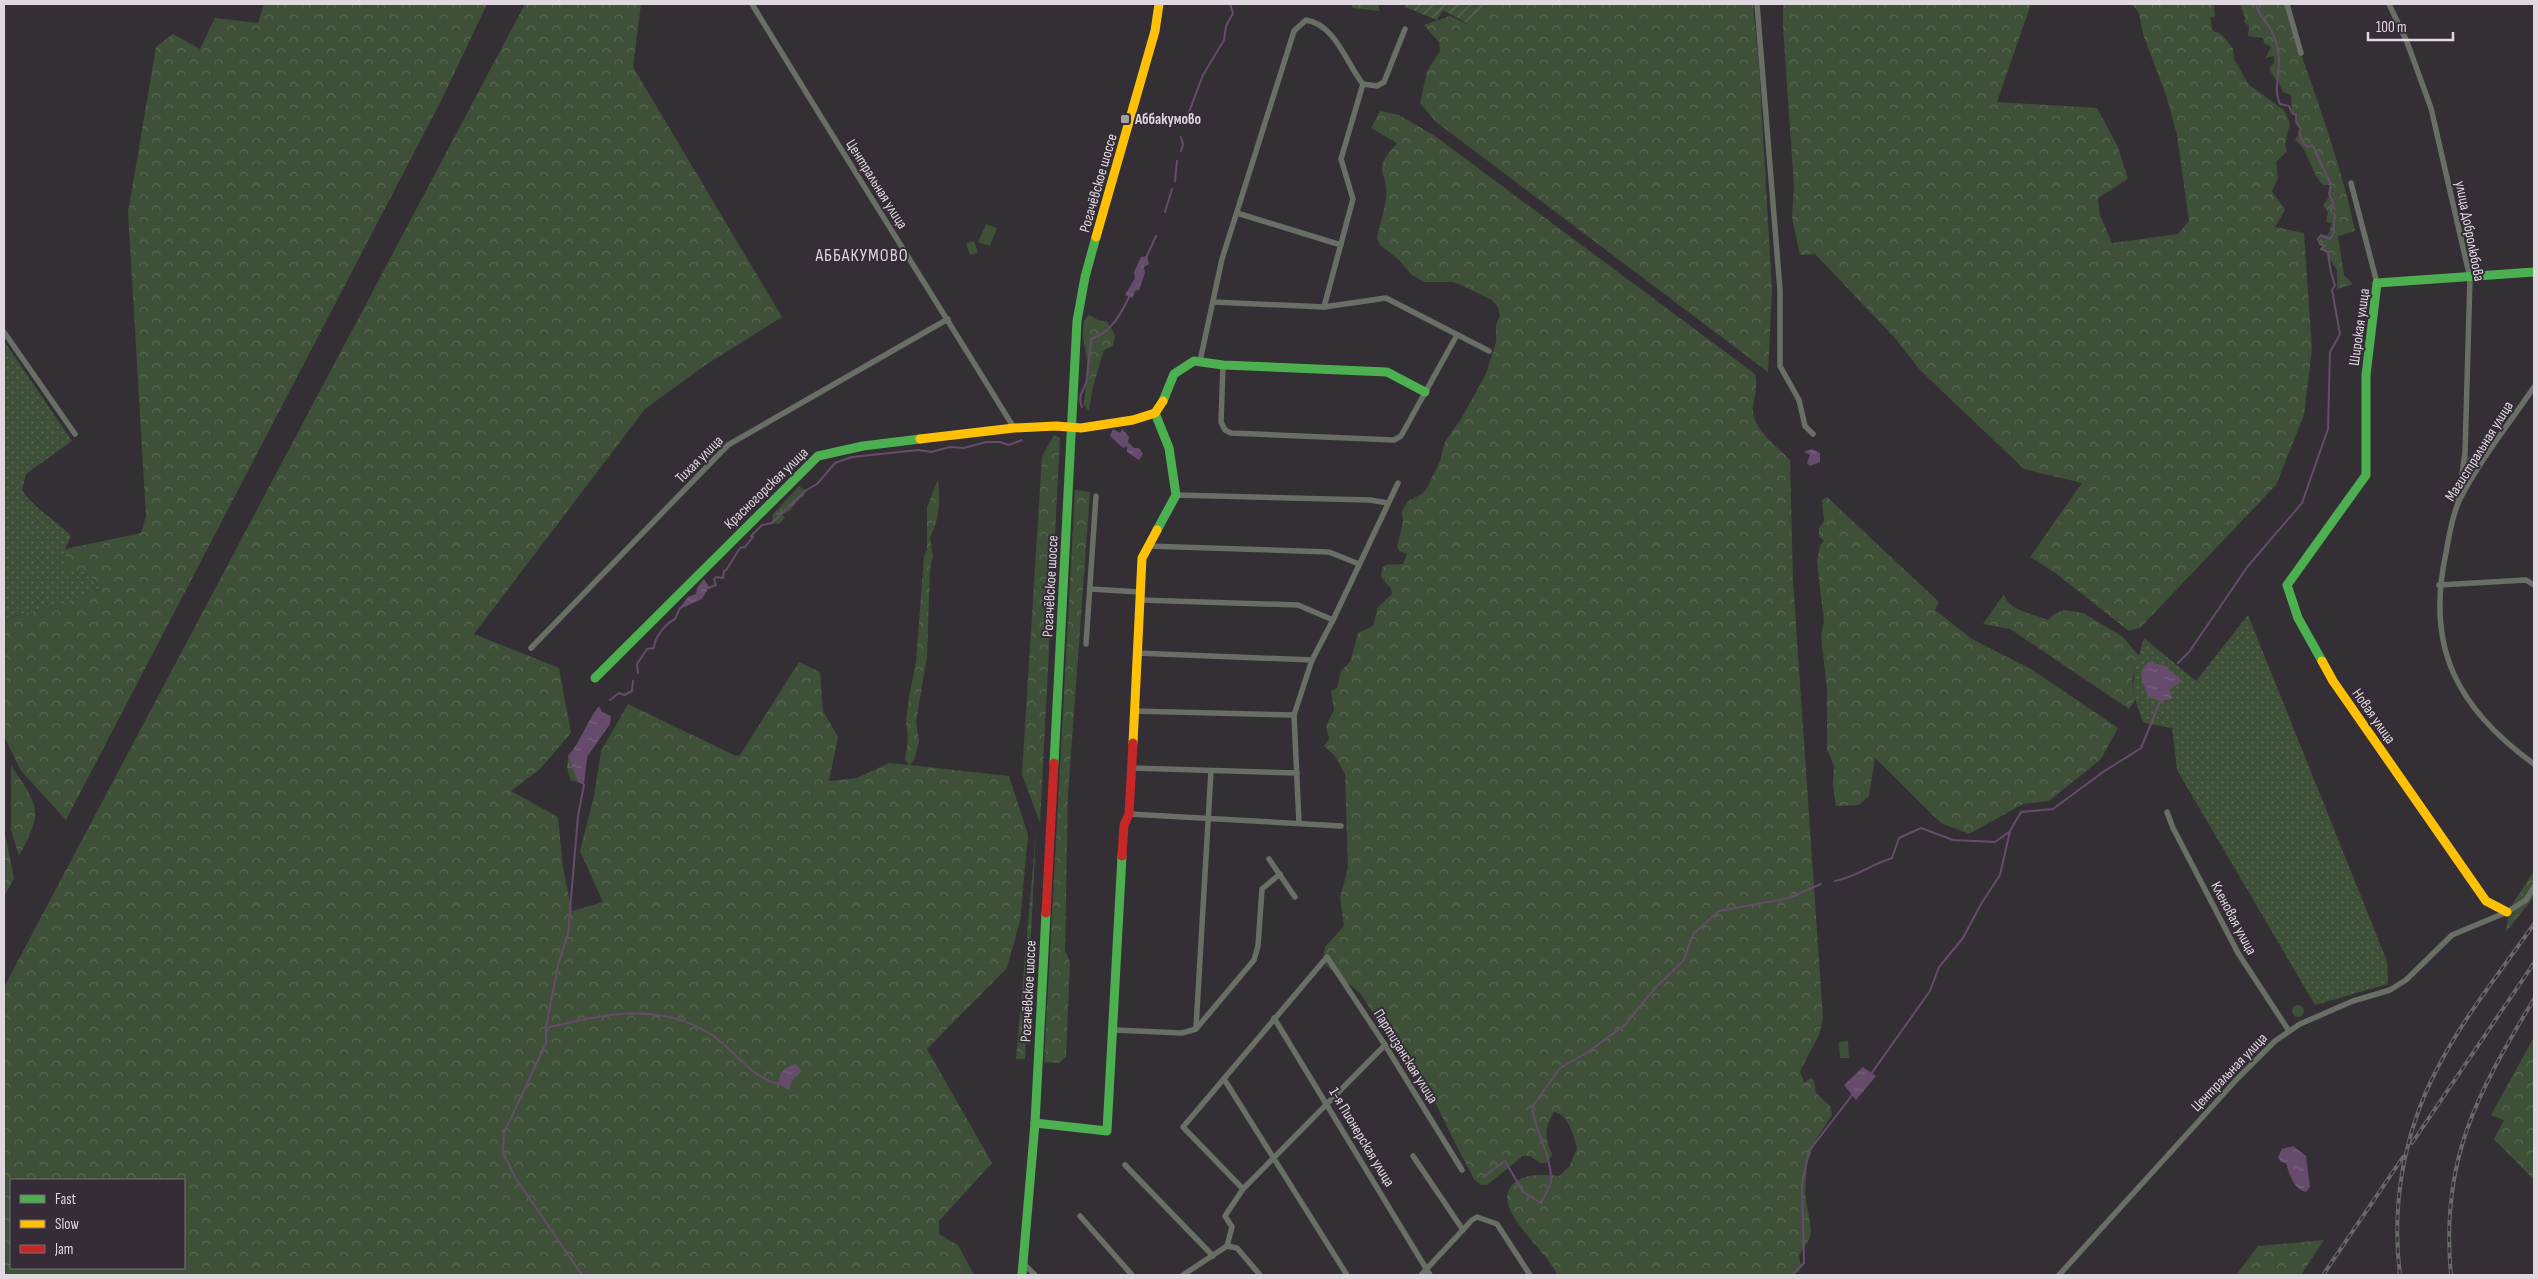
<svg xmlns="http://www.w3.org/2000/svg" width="2538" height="1279" viewBox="0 0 2538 1279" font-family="'Sofia Sans Condensed',sans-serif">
  <defs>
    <pattern id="grass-dots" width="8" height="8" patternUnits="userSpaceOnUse" patternTransform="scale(1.25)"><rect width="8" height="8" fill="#3e5038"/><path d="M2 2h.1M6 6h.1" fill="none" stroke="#596954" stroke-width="1.8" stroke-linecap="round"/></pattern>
    <pattern id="forest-crowns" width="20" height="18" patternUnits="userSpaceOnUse" patternTransform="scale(1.25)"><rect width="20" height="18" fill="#3e5038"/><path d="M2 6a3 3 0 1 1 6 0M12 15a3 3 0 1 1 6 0" fill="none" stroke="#596954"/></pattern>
    <pattern id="wetland-marsh" width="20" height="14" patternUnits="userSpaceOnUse" patternTransform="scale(1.25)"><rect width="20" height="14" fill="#3e5038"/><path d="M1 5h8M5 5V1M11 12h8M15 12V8" fill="none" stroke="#596954"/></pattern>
    <pattern id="garden-furrows" width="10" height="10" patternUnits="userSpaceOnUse" patternTransform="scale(1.25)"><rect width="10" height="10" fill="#3e5038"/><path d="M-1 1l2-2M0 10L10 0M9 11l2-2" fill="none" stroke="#596954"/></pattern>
    <pattern id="water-ripples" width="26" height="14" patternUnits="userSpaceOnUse" patternTransform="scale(1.25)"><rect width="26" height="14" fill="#674b6c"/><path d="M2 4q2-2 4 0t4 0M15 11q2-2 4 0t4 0" fill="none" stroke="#7c6481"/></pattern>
  </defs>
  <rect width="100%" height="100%" fill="#342f34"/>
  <g fill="url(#grass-dots)">
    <path d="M4,341L72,441L26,474L22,490C35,510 55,519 71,536L65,549L89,573L100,589L65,603L4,619Z"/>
    <path d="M2248,615L2387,961L2388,984L2315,1005L2177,770L2172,728L2144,723C2127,685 2133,676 2144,638L2196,681Z"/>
  </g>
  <g fill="url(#forest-crowns)" fill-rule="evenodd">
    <polygon points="264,4 487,4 442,99 66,820 21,771 4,736 4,619 65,603 100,589 89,573 67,569 65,549 141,533 146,516 128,212 156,47 173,34 200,49 215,18 258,23"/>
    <path d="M525,4H641L633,67L782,317L704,366L645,409L474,634L559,668L571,733L540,769L511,791L558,817L563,868L572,911L603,902L580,851L594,796L601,751L628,704L736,756L740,755L799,662L820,672L823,711L838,737L829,781L857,778L889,763L909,765L905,760L908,739L906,722L909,697L916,663L924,556L927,549V507L938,479C940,499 940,520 930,537L933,556L930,569L927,657L916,722L919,741L915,758L910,765L1009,776L1028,835L1020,921L1007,968L927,1049L992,1163L939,1221V1234L958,1245L974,1275H4V987ZM11,1180H184V1268H11Z"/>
    <polygon points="1352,4 1377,4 1380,11 1353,8"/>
    <polygon points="1490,4 1753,4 1759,65 1772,291 1768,372 1436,122 1420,103 1427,71 1440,51 1439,42 1424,25 1450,16 1467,24 1471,23"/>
    <polygon points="1783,4 2031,4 1997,102 2097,108 2118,147 2128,179 2098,198 2100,215 2112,243 2178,234 2189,221 2177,135 2167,98 2143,34 2139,13 2132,4 2214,4 2215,16 2210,18 2213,31 2221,34 2233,48 2234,59 2249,85 2284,110 2290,123 2285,144 2287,151 2276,162 2278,178 2272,191 2285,210 2275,227 2304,233 2312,349 2304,415 2276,485 2140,628 2129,631 2054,572 2030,557 2082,483 2024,469 1920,370 1894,337 1815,254 1800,255 1792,217 1794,186 1783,27"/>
    <path d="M2240,4H2284C2309,79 2339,154 2355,231L2338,236L2344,275L2353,284L2337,289V270L2319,242L2321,236L2328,235L2332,223L2326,222L2328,212L2323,206L2330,195L2329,185H2323C2310,172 2310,151 2295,140L2301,130L2296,124V115L2292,113L2291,95L2283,92C2280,83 2273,78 2269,68L2274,63V56L2265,58L2271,47L2264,43L2263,38L2248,36L2249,26L2244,22L2245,18Z"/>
    <path d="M1380,111L1399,115L1435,136L1755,374C1758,385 1755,395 1753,406C1751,429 1776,445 1790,460L1793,581L1823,1018L1819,1035L1800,1071L1804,1083L1810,1078L1814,1080L1816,1093L1830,1106L1832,1115L1815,1141L1807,1164L1805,1194L1811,1229L1810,1238L1799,1255L1801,1266L1799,1272L1790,1275H1557C1550,1253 1494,1212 1510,1188C1520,1172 1543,1175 1559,1176L1569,1167L1577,1148C1573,1134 1569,1115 1554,1112C1545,1127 1544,1138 1552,1154L1548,1162L1540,1163L1530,1156H1523L1487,1185H1481L1474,1179L1455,1143L1436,1104L1393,1046L1361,994L1329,968L1323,961L1325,947L1344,926L1340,898L1348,868L1345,774L1334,755L1324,746L1329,739L1326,726L1334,710L1331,691L1337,688L1341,671L1350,662L1358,633L1373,626L1378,607L1392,594L1391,589L1381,577L1382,568L1386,565L1403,564L1407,554L1399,551L1397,547L1403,522L1402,511L1408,501L1422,494L1427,488L1440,461L1445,442L1461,419L1486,374L1496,342V324L1500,316L1498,307L1492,300L1463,286L1453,282H1425L1412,275L1399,260L1380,245L1377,238C1379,226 1384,213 1386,200C1389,167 1369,175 1397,143L1371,128Z"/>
    <path d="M1089,315L1098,320L1107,322L1115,335L1113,346L1104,350C1098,371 1091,389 1089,411L1083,404C1086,398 1087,373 1087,365C1088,351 1076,326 1089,315Z"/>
    <polygon points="1054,435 1060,438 1040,823 1022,774 1042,456"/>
    <polygon points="2466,455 2481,463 2462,493"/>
    <polygon points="1075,490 1090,492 1068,795 1065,950 1070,962 1066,1057 1059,1063 1044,1062"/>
    <polygon points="1827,497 1939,602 1935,610 1972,639 2031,669 2118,728 2101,759 2049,801 2023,804 1969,834 1941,823 1875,758 1869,796 1859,805 1836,806 1833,784 1834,766 1827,749 1827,690 1821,635 1824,622 1817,562 1820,546 1824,540 1819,537 1819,528 1824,521 1822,500"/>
    <path d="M2004,594C2009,612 2033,613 2048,620L2054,614L2064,610L2083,613L2123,637L2139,656L2132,680L2135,700L2129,709L2010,629L1983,624Z"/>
    <path d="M11,765C38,807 45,809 19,856L11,830Z"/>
    <polygon points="4,829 14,878 4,897"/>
    <polygon points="1036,833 1025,1059 1016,1059"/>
    <path d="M2534,871C2534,892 2526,897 2510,908Z"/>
    <polygon points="2534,890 2534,897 2506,932 2509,913"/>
    <polygon points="2534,1037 2534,1180 2494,1139 2504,1120 2491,1115"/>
    <polygon points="2324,1240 2301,1275 2236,1275 2258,1246"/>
  </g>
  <g fill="url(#wetland-marsh)">
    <polygon points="799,486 805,491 805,494 793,506 791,510 782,514 785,518 779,524 772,523 773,514"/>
    <polygon points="568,756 578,782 571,781 567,767"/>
  </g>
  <g fill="#3e5038">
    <polygon points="986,224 997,228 990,246 978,242"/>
    <polygon points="974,241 978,253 970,255 966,243"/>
    <circle cx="2298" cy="1011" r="6"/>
    <polygon points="1848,1041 1849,1058 1840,1058 1839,1042"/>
  </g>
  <polygon fill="url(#garden-furrows)" points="1407,4 1490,4 1470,25 1443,10 1437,20 1405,7"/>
  <g fill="url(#water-ripples)">
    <polygon points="1147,256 1149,264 1144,267 1145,273 1139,290 1135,291 1133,298 1125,295 1135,278 1134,272 1141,257"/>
    <polygon points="1113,429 1120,433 1122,429 1129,437 1128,442 1134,448 1139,448 1143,454 1139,460 1127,452 1127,446 1123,448 1110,436"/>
    <polygon points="1812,449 1820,453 1820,462 1810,466 1807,463 1810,455 1804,452"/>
    <polygon points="704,579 709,587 702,599 678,610 688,597 696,594 697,588"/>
    <path d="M2149,662L2165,666L2182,681L2170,689L2172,699L2161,701L2148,697C2144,681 2135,674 2149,662Z"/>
    <path d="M599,706L602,712L611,716L610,724L587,757L584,785L578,782L568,756C581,741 587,721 599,706Z"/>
    <path d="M796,1064L801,1071L792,1081L789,1090L778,1084C779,1073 785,1066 796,1064Z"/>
    <polygon points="1863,1067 1876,1076 1856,1100 1844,1085"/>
    <path d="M2293,1146L2306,1156L2310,1187L2306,1192C2293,1189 2289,1173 2286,1163L2281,1162L2278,1157L2282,1149Z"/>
  </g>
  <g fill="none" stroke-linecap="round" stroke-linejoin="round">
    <g stroke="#674b6c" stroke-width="2">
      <polyline points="1188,115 1203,75 1224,40 1226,26 1233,13 1230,4"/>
      <polyline points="1181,151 1183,145 1181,137"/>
      <polyline points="1175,181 1177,161"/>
      <polyline points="1165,212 1172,189"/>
      <polyline points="1146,258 1156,236"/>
      <path d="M1082,407C1076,394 1086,390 1087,378C1088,364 1090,352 1091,339C1111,333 1121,314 1130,295"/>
      <polyline points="708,588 716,585 714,579 716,577 723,578 724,571 727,569 740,548 745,547 753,537 751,536 762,525 772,523 805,491 817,484 835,463 852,457 918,450 931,452 950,447 964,448 986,442 1000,442 1009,445 1022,440"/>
      <path d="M2178,663L2189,652L2248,566L2302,503L2328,429L2330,352L2340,334L2332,290L2335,285C2331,275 2329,263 2328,252L2321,249L2325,246L2320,244L2318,239L2321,235L2330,239L2333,235L2335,215L2331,212L2333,202L2329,194L2331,185L2313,146L2311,145L2308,147L2303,143L2299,133L2301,129L2296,122V115L2292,113L2289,106L2280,104C2273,90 2280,73 2279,58C2278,51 2276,41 2273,34C2269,23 2258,16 2256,4"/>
      <path d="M638,673L637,664L647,649L654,648C654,638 666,623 675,619L680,608"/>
      <polyline points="610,700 619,693 624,695 632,691 633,681"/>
      <path d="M1835,881C1856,877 1872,864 1892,858L1899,838L1921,828L1953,840L1995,842L2009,832"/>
      <path d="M546,1028C601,1014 661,1001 712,1035C736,1051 747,1075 778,1084"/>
      <polyline points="1871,1074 1930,991 1939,967 1963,938 1981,904 2000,875 2010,831 2021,812 2053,809 2103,772 2141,748 2161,699"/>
      <path d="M1483,1177L1505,1161L1523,1192L1541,1203C1544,1196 1550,1188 1551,1181C1552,1156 1535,1132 1532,1107L1560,1068L1585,1054L1625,1025L1655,988L1684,960L1693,934L1719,911L1789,898L1821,884"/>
      <polyline points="582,1275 515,1177 503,1153 504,1133 546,1043 546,1028 558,965 568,934 578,816 584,785"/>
      <polyline points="1792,1275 1804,1263 1802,1184 1809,1151 1853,1094"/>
    </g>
    <g stroke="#696f66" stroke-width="5.5">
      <path d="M752,4C838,146 927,286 1014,428"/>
      <polyline points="1757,4 1780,290 1780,366 1799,400 1805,426 1813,434"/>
      <polyline points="2287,4 2301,53"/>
      <polyline points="2389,4 2407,42 2431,108 2470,278 2465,453 2458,503"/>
      <polyline points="1363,84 1377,86 1384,82 1405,29"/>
      <polyline points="2351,183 2377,283"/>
      <polyline points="1237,213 1341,245"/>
      <polyline points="1214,302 1324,307 1386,298 1489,351"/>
      <polyline points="4,332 75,434"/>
      <path d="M1200,361L1222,259L1294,31L1306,20C1336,25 1346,63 1363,84L1341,159L1353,199L1324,307"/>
      <polyline points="1223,365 1221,422 1225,430 1231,433 1394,440 1401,436 1457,335"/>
      <path d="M2534,387C2509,424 2479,461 2459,501C2452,516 2449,536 2446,553C2425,648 2458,709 2534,764"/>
      <polyline points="1176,495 1370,500 1388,503"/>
      <polyline points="1147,546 1329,552 1359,564"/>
      <polyline points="2439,585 2526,580 2534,585"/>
      <polyline points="1090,589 1140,592"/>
      <polyline points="1140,600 1298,605 1333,620"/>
      <polyline points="1086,644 1096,496"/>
      <polyline points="531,648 728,445 948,319"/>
      <polyline points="1136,653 1312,660"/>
      <polyline points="1133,711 1294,715"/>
      <polyline points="1131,768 1297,773"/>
      <polyline points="2167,812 2173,828 2238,953 2289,1031"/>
      <polyline points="1129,814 1341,826"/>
      <polyline points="1299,823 1294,715 1312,660 1333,620 1398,483"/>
      <polyline points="1269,859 1295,897"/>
      <polyline points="1274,1018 1430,1275"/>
      <polyline points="1196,1028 1211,771"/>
      <polyline points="1114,1030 1182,1033 1196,1029 1254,960 1258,946 1262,889 1280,874"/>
      <polyline points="1224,1079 1347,1275"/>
      <polyline points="1413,1156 1463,1230"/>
      <polyline points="1125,1165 1213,1256"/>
      <polyline points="1243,1189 1183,1127 1327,957 1385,1045 1462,1170"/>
      <polyline points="1080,1216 1132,1275"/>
      <polyline points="1227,1246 1232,1227 1225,1216 1243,1189 1385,1045"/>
      <polyline points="1024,1264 1035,1275"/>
      <polyline points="1183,1275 1227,1246 1237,1248 1260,1275"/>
      <polyline points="1421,1275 1472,1220 1477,1217 1497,1224 1530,1275"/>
      <polyline points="2059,1275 2237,1079 2275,1041 2300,1024 2353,1001 2390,990 2406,980 2452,935 2507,912 2526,900 2534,887"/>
    </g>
    <g stroke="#4caf50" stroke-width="9">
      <polyline points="1163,401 1174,374 1194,361 1223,365 1387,372 1425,392"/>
      <polyline points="1155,413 1169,448 1176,495 1157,530"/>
      <polyline points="2322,661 2298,618 2287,585 2366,475 2366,375 2377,283 2534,272"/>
      <polyline points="595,678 818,456 863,446 920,439"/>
      <polyline points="1054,763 1077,321 1085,277 1096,237"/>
      <polyline points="1035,1123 1107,1131 1122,856"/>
      <polyline points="1022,1275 1035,1123 1046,913"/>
    </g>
    <g stroke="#ffc107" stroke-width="9">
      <polyline points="1096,237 1155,31 1159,4"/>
      <polyline points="920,439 1014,428 1056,426 1081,428 1133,420 1155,413 1163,401"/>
      <polyline points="2322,661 2333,681 2486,901 2507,912"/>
      <polyline points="1133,743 1142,558 1157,530"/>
    </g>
    <g stroke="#c62828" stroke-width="9">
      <polyline points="1122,856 1124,825 1129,814 1133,743"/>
      <polyline points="1046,913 1054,763"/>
    </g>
    <defs>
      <g id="rail">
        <polyline points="2412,1143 2534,963"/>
        <polyline points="2323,1275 2403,1157"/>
        <path d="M2400,1275C2391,1205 2404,1132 2437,1069C2463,1018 2501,971 2534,924"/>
        <path d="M2451,1275C2440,1160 2477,1094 2534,999"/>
      </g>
    </defs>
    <use href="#rail" stroke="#686a67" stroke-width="4"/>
    <use href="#rail" stroke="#352c37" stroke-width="2" stroke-dasharray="5.5" stroke-linecap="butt"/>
  </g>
  <rect fill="#a39ea3" stroke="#352c37" stroke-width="2" x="1120" y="114" width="10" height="10" rx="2.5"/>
  <g text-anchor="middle" stroke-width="4" stroke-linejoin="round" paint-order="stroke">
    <g font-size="15" font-weight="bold" fill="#dfd9df" stroke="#352c37" text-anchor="start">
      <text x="1135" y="124">Аббакумово</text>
    </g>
    <g font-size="15" fill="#dfd9df" stroke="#352c37">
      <text transform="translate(1098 183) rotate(-74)" y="5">Рогачёвское шоссе</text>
      <text transform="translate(877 184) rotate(58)" y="5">Центральная улица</text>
      <text transform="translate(2470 231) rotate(79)" y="5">улица Добролюбова</text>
      <text transform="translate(2359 327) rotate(-82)" y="5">Широкая улица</text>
      <text transform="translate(2479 451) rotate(-58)" y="5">Магистральная улица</text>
      <text transform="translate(699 459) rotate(-45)" y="5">Тихая улица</text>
      <text transform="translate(766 488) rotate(-44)" y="5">Красногорская улица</text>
      <text transform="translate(1050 586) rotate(-87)" y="5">Рогачёвское шоссе</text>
      <text transform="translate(2374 716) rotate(55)" y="5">Новая улица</text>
      <text transform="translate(2234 918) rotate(62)" y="5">Кленовая улица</text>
      <text transform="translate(1028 991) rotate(-87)" y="5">Рогачёвское шоссе</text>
      <text transform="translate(1406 1056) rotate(58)" y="5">Партизанская улица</text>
      <text transform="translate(2229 1072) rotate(-46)" y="5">Центральная улица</text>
      <text transform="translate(1362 1137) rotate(59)" y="5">1-я Пионерская улица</text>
    </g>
    <g font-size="18" letter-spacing="1" fill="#dfd9df" stroke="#352c37">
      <text x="862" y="261">АББАКУМОВО</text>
    </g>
  </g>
  <rect width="2538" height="1279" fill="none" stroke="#dfd9df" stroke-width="10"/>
  <rect x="10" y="1179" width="175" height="90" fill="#352c37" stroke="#79717a"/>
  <rect x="20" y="1195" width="25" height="8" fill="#4caf50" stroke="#79717a"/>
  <text x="55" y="1204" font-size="15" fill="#dfd9df">Fast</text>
  <rect x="20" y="1220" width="25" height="8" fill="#ffc107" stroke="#79717a"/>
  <text x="55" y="1229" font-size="15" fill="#dfd9df">Slow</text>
  <rect x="20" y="1245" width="25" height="8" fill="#c62828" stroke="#79717a"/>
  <text x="55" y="1254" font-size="15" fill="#dfd9df">Jam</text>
  <path d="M2368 32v8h85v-8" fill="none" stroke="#dfd9df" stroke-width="2.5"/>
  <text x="2376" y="32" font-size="15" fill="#dfd9df" stroke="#352c37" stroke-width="4" paint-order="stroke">100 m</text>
</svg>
